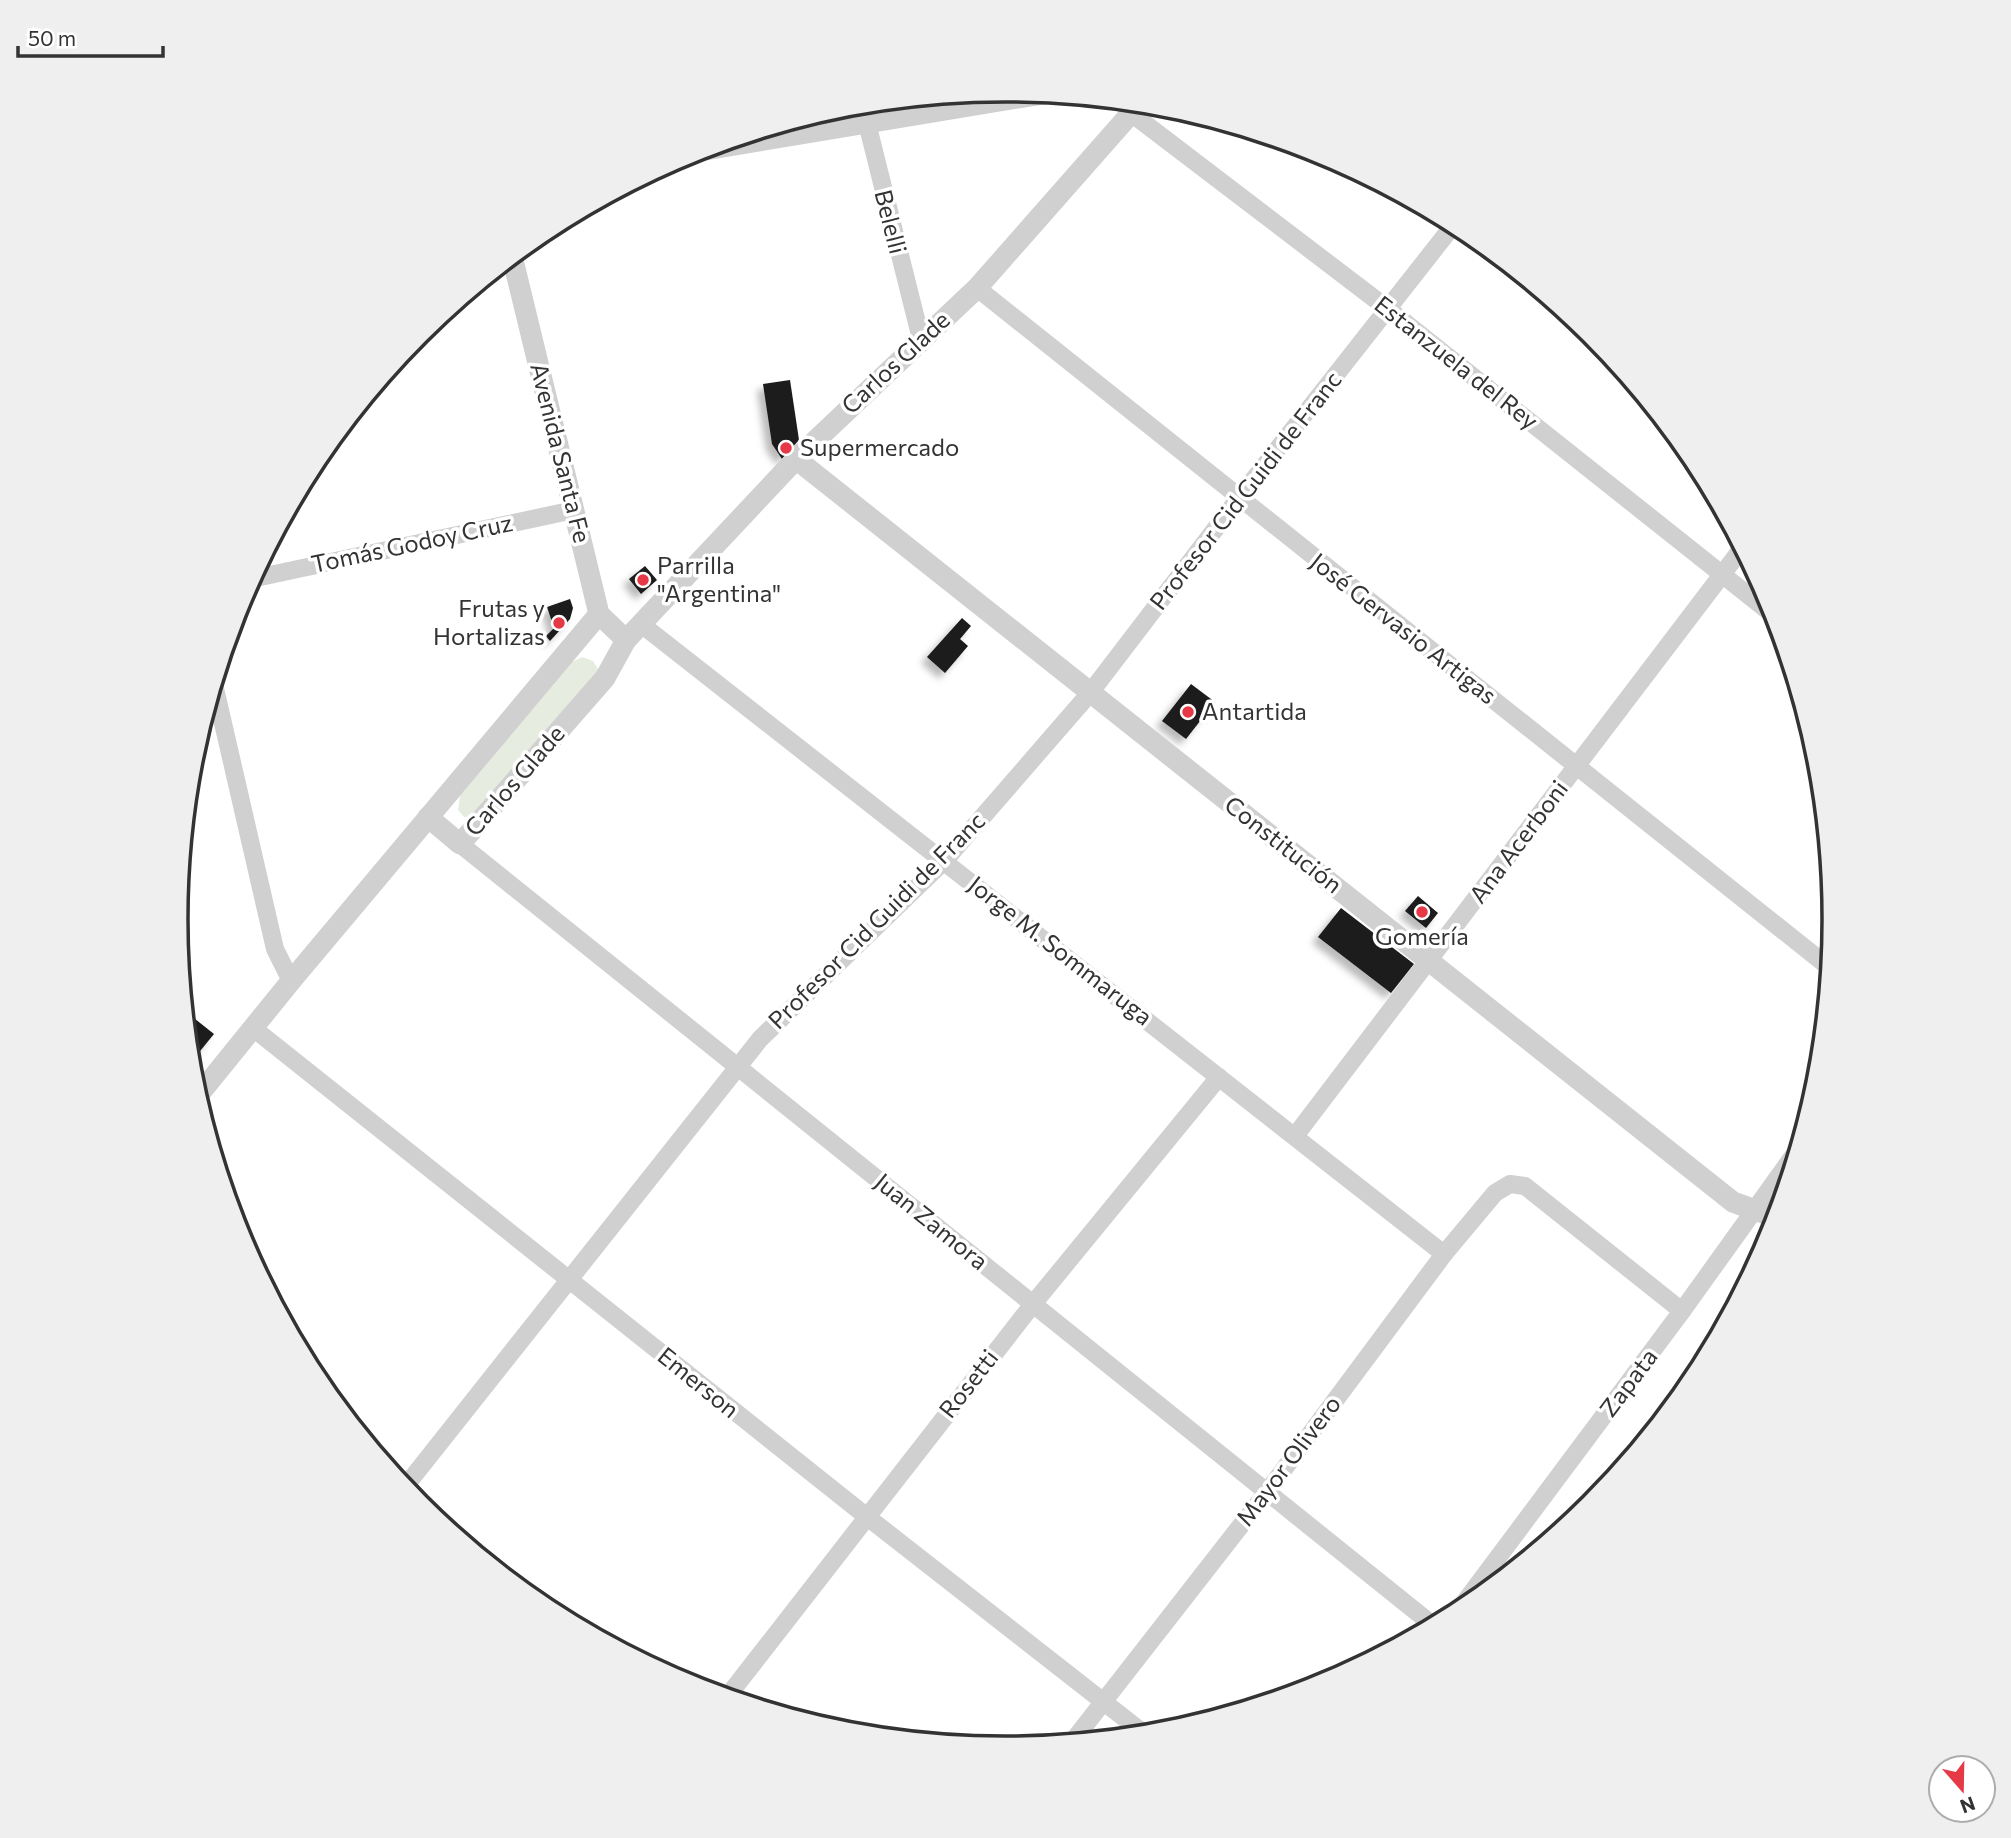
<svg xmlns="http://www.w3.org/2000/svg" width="2011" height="1838" viewBox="0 0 2011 1838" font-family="Commissioner,sans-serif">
  <defs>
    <filter id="shadow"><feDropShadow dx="-6" dy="6" stdDeviation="3.5" flood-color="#0004"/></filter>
  </defs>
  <rect width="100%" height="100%" fill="#fff"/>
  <polygon fill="#e6ecdf" points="582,657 593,661 599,671 469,818 464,817 458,810 460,796 572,662"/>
  <g fill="#1a1a1a" filter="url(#shadow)">
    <polygon points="790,380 799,440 782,459 772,444 763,384"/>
    <polygon points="645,566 657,580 641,594 629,579"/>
    <polygon points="570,599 573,608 570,619 550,641 546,636 554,628 547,607"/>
    <polygon points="962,618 971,626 960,639 968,646 945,673 927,657"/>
    <polygon points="1191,684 1215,702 1186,739 1162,721"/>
    <polygon points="1418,896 1438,913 1426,928 1405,911"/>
    <polygon points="1341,908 1414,964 1391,993 1318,937"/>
    <polygon points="185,1011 214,1034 196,1056 189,1050"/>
  </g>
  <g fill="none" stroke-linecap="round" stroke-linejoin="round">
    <g stroke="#d0d0d0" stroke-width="18">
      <polyline points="862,103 921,339"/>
      <polyline points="1131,113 1388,309 1777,618"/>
      <polyline points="683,155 1051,94"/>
      <polyline points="977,288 1830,968"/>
      <polyline points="251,579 574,510"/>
      <polyline points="641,624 1444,1254"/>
      <polyline points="214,684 275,949 291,981"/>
      <polyline points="460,844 1434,1626"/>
      <polyline points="253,1028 866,1516 1146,1735"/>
      <polyline points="1295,1136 1743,547"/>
      <polyline points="404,1488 760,1039 945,860 1090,693 1239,498 1455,223"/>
      <polyline points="1455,1615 1682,1311 1799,1148"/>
      <polyline points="727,1697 1033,1304 1219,1077"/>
      <polyline points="1072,1742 1267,1492 1444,1254 1495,1193 1510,1184 1525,1186 1682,1311"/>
    </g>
    <g stroke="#d0d0d0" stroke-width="21">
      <polyline points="512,256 599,614 626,640"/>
      <polyline points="796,459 1733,1202 1769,1215 1777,1221"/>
      <polyline points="428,817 460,844 605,678 626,640 641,624 796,459 977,288 1140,103"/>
      <polyline points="197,1097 291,981 599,614"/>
    </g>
  </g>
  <g fill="#e63946" stroke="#fff" stroke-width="2.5">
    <circle cx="786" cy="448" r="7"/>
    <circle cx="643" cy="580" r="7"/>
    <circle cx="559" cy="623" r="7"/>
    <circle cx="1188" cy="712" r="7"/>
    <circle cx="1422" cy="912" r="7"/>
  </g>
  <g text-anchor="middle" stroke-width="7" stroke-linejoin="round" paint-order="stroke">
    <g font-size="24" fill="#333" stroke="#fff">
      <text transform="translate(890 222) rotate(76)" y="8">Belelli</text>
      <text transform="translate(896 363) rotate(-43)" y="8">Carlos Glade</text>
      <text transform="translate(1456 363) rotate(38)" y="8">Estanzuela del Rey</text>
      <text transform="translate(560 453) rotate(76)" y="8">Avenida Santa Fe</text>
      <text transform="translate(1246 491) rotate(-52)" y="8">Profesor Cid Guidi de Franc</text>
      <text transform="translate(412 544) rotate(-12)" y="8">Tomás Godoy Cruz</text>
      <text transform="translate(1403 629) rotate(38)" y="8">José Gervasio Artigas</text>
      <text transform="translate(515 781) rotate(-49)" y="8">Carlos Glade</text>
      <text transform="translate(1519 842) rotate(-53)" y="8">Ana Acerboni</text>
      <text transform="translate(1283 845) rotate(38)" y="8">Constitución</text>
      <text transform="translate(877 921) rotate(-45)" y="8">Profesor Cid Guidi de Franc</text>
      <text transform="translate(1060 951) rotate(38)" y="8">Jorge M. Sommaruga</text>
      <text transform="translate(931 1222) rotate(39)" y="8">Juan Zamora</text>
      <text transform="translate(698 1383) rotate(39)" y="8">Emerson</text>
      <text transform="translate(1629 1383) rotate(-53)" y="8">Zapata</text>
      <text transform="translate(969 1384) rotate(-52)" y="8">Rosetti</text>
      <text transform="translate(1289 1461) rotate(-53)" y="8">Mayor Olivero</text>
    </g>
    <g font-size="24" fill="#333" stroke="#fff" text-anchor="start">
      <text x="800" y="456">Supermercado</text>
      <text x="657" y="574">Parrilla<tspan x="657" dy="28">"Argentina"</tspan></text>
      <text x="545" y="617" text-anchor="end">Frutas y<tspan x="545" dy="28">Hortalizas</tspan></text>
      <text x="1202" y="720">Antartida</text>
      <text x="1422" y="945" text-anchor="middle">Gomería</text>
    </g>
  </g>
  <path d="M0 0H2011V1838H0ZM188 919a817 817 0 1 1 1634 0a817 817 0 1 1-1634 0Z" fill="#efefef" fill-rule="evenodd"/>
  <path fill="none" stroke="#333" stroke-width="3.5" d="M188 919a817 817 0 1 1 1634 0a817 817 0 1 1-1634 0Z"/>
  <g transform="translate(1962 1789) rotate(160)"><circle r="33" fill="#ffffff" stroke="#adadad" stroke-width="2"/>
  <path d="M0-5L12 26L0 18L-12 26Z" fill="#e63946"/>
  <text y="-10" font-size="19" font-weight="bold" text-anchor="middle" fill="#333333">N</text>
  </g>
  <path d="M18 46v10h145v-10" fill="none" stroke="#333333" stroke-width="3.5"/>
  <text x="28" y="46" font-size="21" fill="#333333" stroke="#ffffff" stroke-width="5" paint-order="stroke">50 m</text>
</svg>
